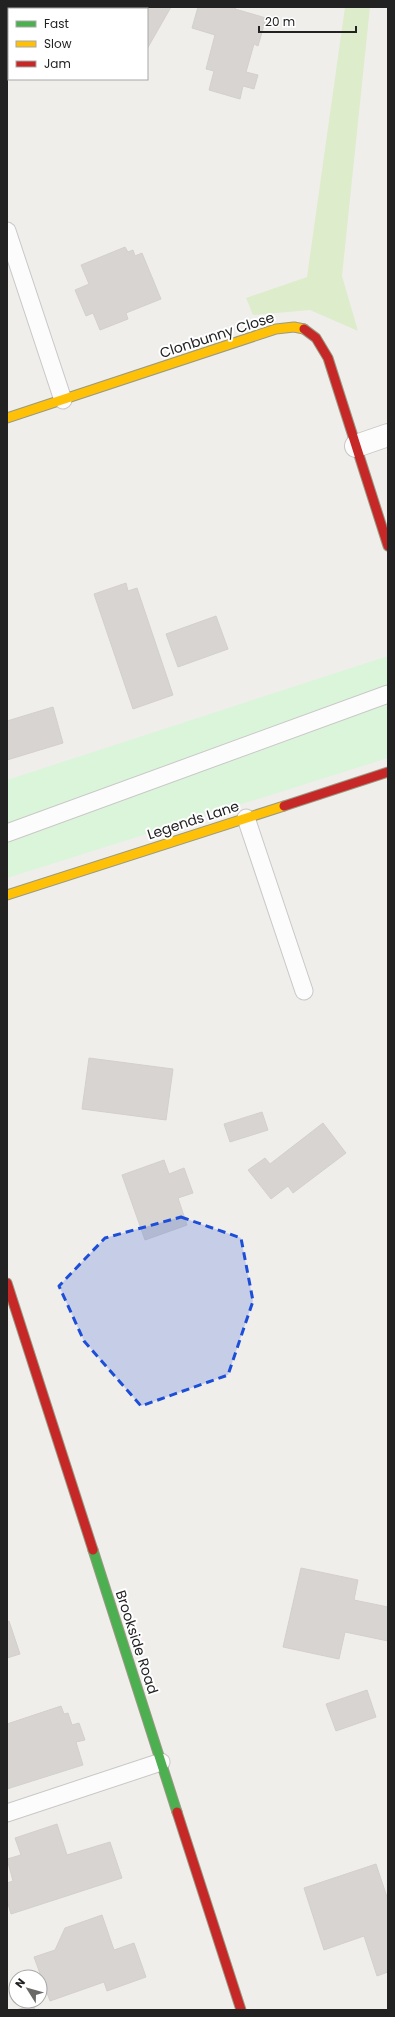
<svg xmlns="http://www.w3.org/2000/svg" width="395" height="2017" viewBox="0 0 395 2017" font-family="Poppins,sans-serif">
  <rect width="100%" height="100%" fill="#f0eeeb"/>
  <polygon fill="#ddeccb" points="345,7 370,7 342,276 358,331 310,310 253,315 246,298 307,277"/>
  <polygon fill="#daf5da" points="388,656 388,758 7,878 7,780"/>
  <g fill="#d7d4d2" stroke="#d3d0cc">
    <polygon points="7,7 21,7 23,9 9,9 9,65 7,63"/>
    <polygon points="86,7 171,7 147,49 147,9 85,9"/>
    <polygon points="198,7 236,7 235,9 266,18 258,46 254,44 246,72 258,75 254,89 243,86 240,99 209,90 214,71 206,69 215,35 192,28"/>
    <polygon points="125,247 128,252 133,250 135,256 142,253 161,299 126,313 128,319 100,330 93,313 86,316 75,290 89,284 81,265"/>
    <polygon points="126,583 128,591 137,588 173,695 133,709 94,594"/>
    <polygon points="216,616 228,649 178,667 166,634"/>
    <polygon points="53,707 63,743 7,760 7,721"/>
    <polygon points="89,1058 173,1069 166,1120 82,1109"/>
    <polygon points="262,1112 268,1130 230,1142 224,1124"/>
    <polygon points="323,1123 346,1153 293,1193 288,1186 271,1199 248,1170 265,1158 270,1164"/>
    <polygon points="164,1160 169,1174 184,1168 193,1193 178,1198 187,1225 145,1240 122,1175"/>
    <polygon points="301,1568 358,1580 354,1600 388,1607 388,1641 345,1632 339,1659 283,1647"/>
    <polygon points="9,1621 20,1654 7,1658 7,1622"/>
    <polygon points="367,1690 376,1717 336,1731 326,1704"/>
    <polygon points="61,1706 64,1714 68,1713 72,1725 79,1723 85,1740 76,1742 83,1765 7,1789 7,1724"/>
    <polygon points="57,1824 67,1855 110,1842 122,1878 11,1914 7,1900 7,1883 13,1881 7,1859 21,1855 15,1838"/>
    <polygon points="376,1864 388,1900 388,1972 377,1976 364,1936 324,1950 304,1888"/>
    <polygon points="102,1915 114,1950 134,1943 146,1977 107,1991 104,1982 50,2001 34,1957 55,1950 65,1928"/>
    <polygon points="33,2005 35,2010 16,2010"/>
  </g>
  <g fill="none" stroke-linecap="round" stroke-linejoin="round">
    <defs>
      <g id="lane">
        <polyline points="7,231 63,400"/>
        <polyline points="246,818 304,991"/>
        <polyline points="7,833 388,694"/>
        <polyline points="7,1813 161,1762"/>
      </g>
      <polyline id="street" points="356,446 388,435"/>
      <polyline id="fast" points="93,1550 177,1812"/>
      <g id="slow">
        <polyline points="7,418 276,329 294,327 304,329"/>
        <polyline points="7,895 284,806"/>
      </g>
      <g id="jam">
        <polyline points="304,329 316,338 328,358 388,546"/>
        <polyline points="284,806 388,772"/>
        <polyline points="7,1283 93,1550"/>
        <polyline points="177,1812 241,2010"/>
      </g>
    </defs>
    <use href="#lane" stroke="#c9c8c7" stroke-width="19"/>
    <use href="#street" stroke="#c9c8c7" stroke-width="24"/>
    <use href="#fast" stroke="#999a82" stroke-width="11"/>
    <use href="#slow" stroke="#999a82" stroke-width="11"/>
    <use href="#jam" stroke="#999a82" stroke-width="11"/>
    <use href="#lane" stroke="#fdfcfc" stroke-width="17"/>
    <use href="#street" stroke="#fdfcfc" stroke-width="22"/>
    <use href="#fast" stroke="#4caf50" stroke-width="9"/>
    <use href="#slow" stroke="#ffc107" stroke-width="9"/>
    <use href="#jam" stroke="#c62828" stroke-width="9"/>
  </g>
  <path fill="#1d4ed8" fill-opacity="0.2" stroke="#1d4ed8" stroke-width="3" stroke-dasharray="8 5" stroke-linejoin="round" d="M181,1217L241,1238L253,1301L228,1375L141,1406L84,1341L59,1286L105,1238Z"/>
  <g text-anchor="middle" stroke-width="4" stroke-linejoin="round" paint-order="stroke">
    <g font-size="14" fill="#222" stroke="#fff">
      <text transform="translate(217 335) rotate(-18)" y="5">Clonbunny Close</text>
      <text transform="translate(193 820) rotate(-18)" y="5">Legends Lane</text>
      <text transform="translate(137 1642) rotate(72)" y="5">Brookside Road</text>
    </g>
  </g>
  <rect width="395" height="2017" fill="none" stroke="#222222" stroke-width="16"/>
  <rect x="8" y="8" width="140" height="72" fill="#ffffff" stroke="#a7a7a7"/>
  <rect x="16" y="21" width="20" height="6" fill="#4caf50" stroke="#a7a7a7"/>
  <text x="44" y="28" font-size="12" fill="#222222">Fast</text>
  <rect x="16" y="41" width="20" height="6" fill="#ffc107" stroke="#a7a7a7"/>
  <text x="44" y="48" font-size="12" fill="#222222">Slow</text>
  <rect x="16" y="61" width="20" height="6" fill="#c62828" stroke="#a7a7a7"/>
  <text x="44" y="68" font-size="12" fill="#222222">Jam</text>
  <g transform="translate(28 1989) rotate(307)"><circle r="19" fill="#ffffff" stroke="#a7a7a7"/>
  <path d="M0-3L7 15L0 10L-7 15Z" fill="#6a6968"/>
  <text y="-6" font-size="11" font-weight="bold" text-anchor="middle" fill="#222222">N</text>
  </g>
  <path d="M259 26v6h97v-6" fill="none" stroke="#222222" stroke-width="2"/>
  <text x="265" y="26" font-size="12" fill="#222222" stroke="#ffffff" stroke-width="3" paint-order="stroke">20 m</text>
</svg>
